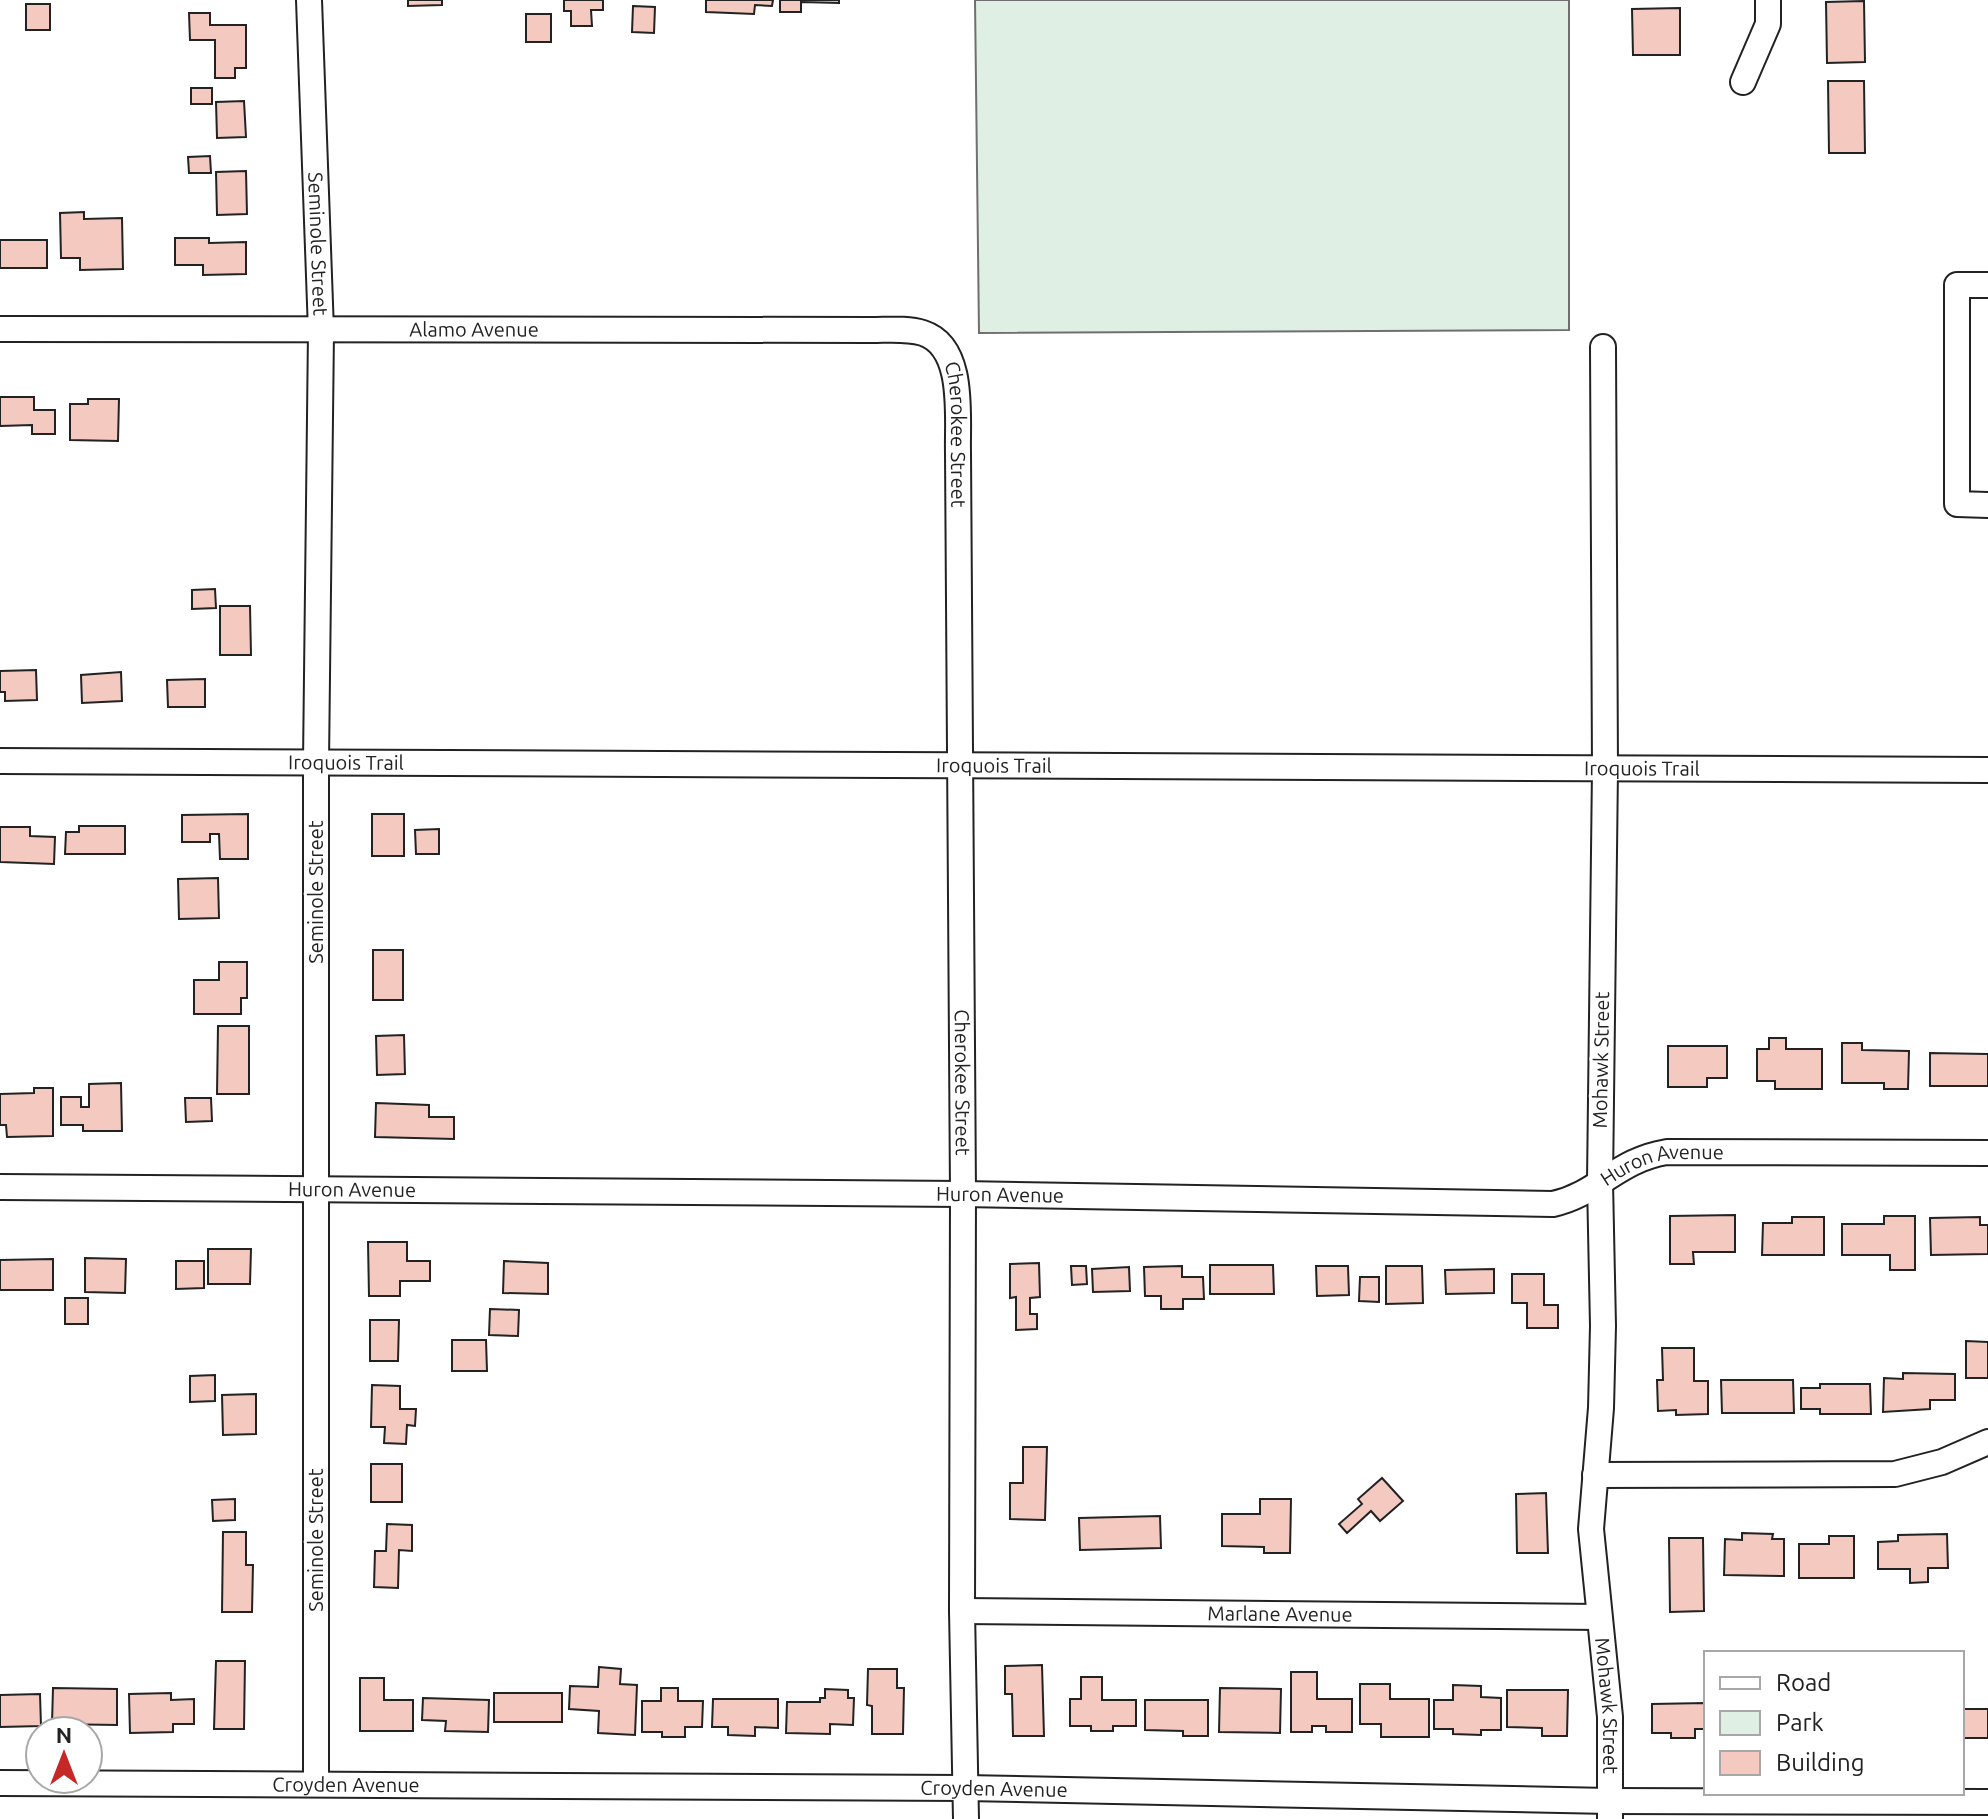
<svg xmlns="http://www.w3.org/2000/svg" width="1988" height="1819" viewBox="0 0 1988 1819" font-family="Ubuntu,sans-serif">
  <rect width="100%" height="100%" fill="#fff"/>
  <polygon fill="#e0efe3" stroke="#6f6f6f" stroke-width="2" points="975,0 1569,0 1569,330 979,333"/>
  <g fill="#f3c9c0" stroke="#222" stroke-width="2">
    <polygon points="408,0 442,0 442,5 408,6"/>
    <polygon points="564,0 603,0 603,10 591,10 592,26 571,26 571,11 564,11"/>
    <polygon points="706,0 773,0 772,6 755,5 754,14 706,12"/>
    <polygon points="780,0 839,0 839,3 801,2 801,12 780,12"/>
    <polygon points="1864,1 1865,62 1827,63 1826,2"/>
    <rect x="26" y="4" width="24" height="26"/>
    <polygon points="633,6 655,7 654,33 632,32"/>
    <polygon points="1680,8 1680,55 1633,55 1632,9"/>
    <polygon points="189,13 210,13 210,25 246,25 246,68 235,68 235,78 215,78 215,40 190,40"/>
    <rect x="526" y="14" width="25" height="28"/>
    <polygon points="1828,81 1864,81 1865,153 1829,153"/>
    <rect x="191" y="88" width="21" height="16"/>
    <polygon points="244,101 246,137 217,138 216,102"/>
    <polygon points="210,156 211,173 189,173 188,157"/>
    <polygon points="246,171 247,214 217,215 216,172"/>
    <polygon points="84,212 84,219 122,218 123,269 80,270 80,258 61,258 60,213"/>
    <polygon points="175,238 209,238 209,243 246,242 246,274 203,275 203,265 175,265"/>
    <rect x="0" y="240" width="47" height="28"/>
    <polygon points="0,397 34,397 34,410 55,410 55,434 32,434 32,425 0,426"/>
    <polygon points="88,399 119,399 118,441 70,440 70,404 88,404"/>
    <polygon points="215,589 216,608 192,609 192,590"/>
    <polygon points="220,606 250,606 251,655 220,655"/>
    <polygon points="36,670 37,700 5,701 5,692 0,692 0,671"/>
    <polygon points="121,672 122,701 82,703 81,675"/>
    <polygon points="205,679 205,707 168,707 167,680"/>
    <polygon points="248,814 248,859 220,859 219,834 210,834 210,842 182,842 182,815"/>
    <rect x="372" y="814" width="32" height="42"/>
    <polygon points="79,826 125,826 125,854 65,854 66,832 79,832"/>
    <polygon points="0,827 30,827 30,836 55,837 54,864 0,862"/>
    <polygon points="439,829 439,854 416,854 415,830"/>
    <polygon points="218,878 219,918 179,919 178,879"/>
    <rect x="373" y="950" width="30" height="50"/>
    <polygon points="219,962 247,962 247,998 241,998 241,1014 194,1014 194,980 219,980"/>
    <polygon points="218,1026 249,1026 249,1094 217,1094"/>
    <polygon points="404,1035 405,1074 377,1075 376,1036"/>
    <polygon points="1769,1038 1786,1038 1786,1049 1822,1049 1822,1089 1775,1089 1775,1081 1757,1081 1757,1049 1769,1049"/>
    <polygon points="1842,1043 1862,1043 1862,1050 1909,1051 1908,1089 1884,1089 1884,1083 1842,1083"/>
    <polygon points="1668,1046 1727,1046 1727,1078 1707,1078 1707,1087 1668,1087"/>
    <polygon points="1930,1053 1988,1054 1988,1086 1930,1086"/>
    <polygon points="121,1083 122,1131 83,1131 83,1125 61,1125 61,1097 81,1097 81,1107 89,1107 89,1084"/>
    <polygon points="34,1088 53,1088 53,1136 7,1137 6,1125 0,1125 0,1094 34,1093"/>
    <polygon points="185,1098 211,1098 212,1121 186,1122"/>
    <polygon points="376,1103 429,1105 429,1117 454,1117 454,1139 375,1137"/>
    <polygon points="1735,1215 1735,1252 1693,1252 1694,1264 1670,1264 1670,1216"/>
    <polygon points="1884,1216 1915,1216 1915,1270 1890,1270 1890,1255 1842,1255 1842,1224 1884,1224"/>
    <polygon points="1792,1217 1824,1217 1824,1255 1762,1255 1763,1223 1792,1223"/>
    <polygon points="1980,1217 1980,1225 1988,1225 1988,1254 1931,1255 1930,1218"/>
    <polygon points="368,1242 407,1242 407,1261 430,1261 430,1281 400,1281 400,1296 369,1296"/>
    <polygon points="208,1249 251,1249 250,1284 208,1284"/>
    <polygon points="85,1258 126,1259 125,1293 85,1292"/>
    <polygon points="53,1259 53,1290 0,1290 0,1260"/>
    <polygon points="176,1261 204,1261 204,1288 176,1289"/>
    <polygon points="504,1261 548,1263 548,1294 503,1293"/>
    <polygon points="1039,1263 1040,1297 1030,1298 1030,1314 1037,1314 1037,1329 1016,1330 1016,1297 1010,1298 1010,1264"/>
    <polygon points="1210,1265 1273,1265 1274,1294 1210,1294"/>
    <polygon points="1071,1266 1086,1266 1087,1284 1072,1285"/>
    <polygon points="1182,1266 1182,1277 1203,1277 1204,1299 1183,1299 1183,1309 1161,1309 1161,1296 1145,1296 1144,1267"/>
    <polygon points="1316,1266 1348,1266 1349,1295 1317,1296"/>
    <polygon points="1386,1266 1422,1266 1423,1303 1386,1304"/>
    <polygon points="1129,1267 1130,1291 1093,1292 1092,1269"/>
    <polygon points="1494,1269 1494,1293 1446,1294 1445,1270"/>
    <polygon points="1512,1274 1544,1274 1544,1305 1558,1305 1558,1328 1527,1328 1527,1303 1512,1303"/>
    <polygon points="1360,1277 1379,1277 1379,1302 1359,1301"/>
    <rect x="65" y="1298" width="23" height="26"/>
    <polygon points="490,1309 519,1310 518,1336 489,1335"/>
    <polygon points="370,1320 399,1320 398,1361 370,1361"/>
    <polygon points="452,1340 486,1340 487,1371 452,1371"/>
    <polygon points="1966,1341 1988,1342 1988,1378 1966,1378"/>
    <polygon points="1662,1348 1694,1348 1694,1381 1708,1381 1708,1414 1676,1415 1676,1410 1658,1411 1657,1380 1663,1380"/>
    <polygon points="1903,1373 1955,1374 1955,1400 1930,1400 1930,1409 1883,1412 1884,1378 1903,1379"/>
    <polygon points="215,1375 215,1401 190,1402 190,1376"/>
    <polygon points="1721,1380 1793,1380 1794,1413 1722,1413"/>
    <polygon points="1820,1384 1870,1384 1871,1414 1820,1414 1820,1409 1801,1409 1801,1388 1820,1388"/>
    <polygon points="372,1385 400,1386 400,1409 416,1409 415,1426 407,1425 406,1444 384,1443 385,1427 371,1427"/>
    <polygon points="256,1394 256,1434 223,1435 222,1395"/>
    <polygon points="1023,1447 1047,1447 1045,1520 1010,1519 1010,1483 1023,1483"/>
    <rect x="371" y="1464" width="31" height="38"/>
    <polygon points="1382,1478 1403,1501 1380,1521 1371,1511 1347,1533 1339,1524 1362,1504 1358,1499"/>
    <polygon points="1546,1493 1548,1553 1517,1553 1516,1494"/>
    <polygon points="235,1499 235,1520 213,1521 212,1500"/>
    <polygon points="1260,1499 1291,1499 1290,1553 1264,1553 1264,1547 1222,1546 1222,1514 1260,1514"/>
    <polygon points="1160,1516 1161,1548 1080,1550 1079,1518"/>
    <polygon points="387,1524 412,1525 412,1551 399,1550 398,1588 374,1587 375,1551 386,1551"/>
    <polygon points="223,1532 246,1532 246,1565 253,1565 252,1612 222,1612"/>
    <polygon points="1742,1533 1773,1534 1772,1539 1784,1539 1784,1576 1724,1575 1725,1539 1742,1540"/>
    <polygon points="1947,1534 1948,1568 1928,1568 1928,1582 1910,1583 1910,1569 1878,1569 1878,1542 1898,1541 1898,1535"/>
    <polygon points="1829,1536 1854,1536 1854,1578 1799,1578 1799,1544 1829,1544"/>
    <polygon points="1669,1538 1703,1538 1704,1611 1670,1612"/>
    <polygon points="216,1661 245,1661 244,1729 214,1729"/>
    <polygon points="1042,1665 1044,1736 1013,1736 1012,1694 1005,1694 1005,1666"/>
    <polygon points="599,1667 621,1669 620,1684 637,1685 635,1735 598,1733 599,1711 569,1709 570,1686 598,1687"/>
    <polygon points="868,1669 897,1669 897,1688 904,1688 903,1734 872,1734 872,1706 867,1705"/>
    <polygon points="1291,1672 1317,1672 1317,1699 1352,1699 1352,1732 1326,1732 1326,1726 1312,1726 1312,1732 1291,1732"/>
    <polygon points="1081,1677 1102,1677 1102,1700 1136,1700 1136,1726 1113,1726 1113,1731 1091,1731 1091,1726 1070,1726 1070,1699 1081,1699"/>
    <polygon points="360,1678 384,1678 384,1700 413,1700 413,1731 360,1731"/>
    <polygon points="1360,1684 1390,1684 1390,1699 1429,1699 1429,1737 1381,1737 1381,1724 1360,1724"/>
    <polygon points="1453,1685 1481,1686 1481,1697 1501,1698 1501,1730 1481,1730 1481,1735 1453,1734 1453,1729 1434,1729 1434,1700 1453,1700"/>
    <polygon points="53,1688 117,1689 117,1725 52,1724"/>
    <polygon points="661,1688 678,1688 678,1701 703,1701 702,1727 685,1727 685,1737 662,1737 662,1732 642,1732 642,1701 661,1701"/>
    <polygon points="1220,1688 1281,1689 1280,1733 1219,1732"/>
    <polygon points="825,1689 848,1690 848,1698 854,1698 853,1725 830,1724 830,1734 786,1733 787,1702 820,1702 820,1698 825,1698"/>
    <polygon points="1507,1690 1568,1690 1567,1736 1542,1736 1542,1728 1507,1727"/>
    <polygon points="171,1693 171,1700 194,1699 194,1724 173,1724 173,1732 130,1733 129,1694"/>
    <rect x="494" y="1693" width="68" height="29"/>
    <polygon points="40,1694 41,1726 0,1727 0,1695"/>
    <polygon points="423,1698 489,1700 488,1732 445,1731 446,1721 422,1720"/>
    <polygon points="713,1699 778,1699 778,1728 755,1727 755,1736 728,1735 728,1727 712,1727"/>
    <polygon points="1145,1700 1208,1700 1208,1736 1183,1736 1183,1731 1145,1730"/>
    <polygon points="1706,1703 1706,1729 1695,1729 1695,1738 1671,1738 1671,1733 1652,1733 1652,1704"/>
    <rect x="1962" y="1709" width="26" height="29"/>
  </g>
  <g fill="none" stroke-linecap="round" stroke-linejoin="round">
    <defs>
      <g id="minor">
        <path id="s1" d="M309,0L321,331L316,762V1784"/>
        <polyline points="1743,82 1768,24 1768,0"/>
        <polyline points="1988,285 1957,285 1957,504 1988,505"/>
        <path id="s2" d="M0,329L872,330C888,330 907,328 923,333C966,347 957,418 958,453L963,1194L962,1611L966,1819"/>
        <path id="s3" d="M1603,347L1605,769L1600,1182L1603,1326L1601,1408L1591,1529L1610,1717V1819"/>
        <path id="s4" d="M0,761L1988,770"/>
        <path id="s5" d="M0,1187L963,1194L1553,1204C1598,1194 1617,1160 1667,1152L1988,1153"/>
        <polyline points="1595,1475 1895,1474 1942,1462 1988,1442"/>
        <path id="s6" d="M962,1611L1599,1617"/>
        <path id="s7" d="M0,1783L965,1788L1610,1801L1988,1802"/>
      </g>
    </defs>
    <use href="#minor" stroke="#222" stroke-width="28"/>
    <use href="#minor" stroke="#fff" stroke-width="24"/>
  </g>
  <g text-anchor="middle" stroke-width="6" stroke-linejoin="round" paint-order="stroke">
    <g font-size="20" fill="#222" stroke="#fff">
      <text dy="7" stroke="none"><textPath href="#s1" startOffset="244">Seminole Street</textPath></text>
      <text dy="7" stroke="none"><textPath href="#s2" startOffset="474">Alamo Avenue</textPath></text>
      <text dy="7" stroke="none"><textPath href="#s2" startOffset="1038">Cherokee Street</textPath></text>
      <text dy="7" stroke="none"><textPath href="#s4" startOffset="346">Iroquois Trail</textPath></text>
      <text dy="7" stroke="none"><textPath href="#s4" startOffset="994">Iroquois Trail</textPath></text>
      <text dy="7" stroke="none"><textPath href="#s4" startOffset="1642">Iroquois Trail</textPath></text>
      <text transform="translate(316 892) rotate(-90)" y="7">Seminole Street</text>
      <text transform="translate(1601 1060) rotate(-89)" y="7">Mohawk Street</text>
      <text dy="7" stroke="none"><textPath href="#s2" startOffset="1686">Cherokee Street</textPath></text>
      <text dy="7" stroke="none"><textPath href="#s5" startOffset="1672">Huron Avenue</textPath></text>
      <text dy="7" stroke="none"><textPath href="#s5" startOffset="352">Huron Avenue</textPath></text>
      <text dy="7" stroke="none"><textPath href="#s5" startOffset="1000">Huron Avenue</textPath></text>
      <text transform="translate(316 1540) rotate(-90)" y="7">Seminole Street</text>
      <text dy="7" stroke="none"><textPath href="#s6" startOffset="318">Marlane Avenue</textPath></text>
      <text dy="7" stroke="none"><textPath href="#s3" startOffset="1360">Mohawk Street</textPath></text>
      <text dy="7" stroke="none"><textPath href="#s7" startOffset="346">Croyden Avenue</textPath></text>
      <text dy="7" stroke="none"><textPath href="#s7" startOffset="994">Croyden Avenue</textPath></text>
    </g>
  </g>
  <rect x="1704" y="1651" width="260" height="144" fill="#ffffff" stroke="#a7a7a7" stroke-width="2"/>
  <rect x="1720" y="1677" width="40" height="12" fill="#ffffff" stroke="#a7a7a7" stroke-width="2"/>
  <text x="1776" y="1691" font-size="24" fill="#222222">Road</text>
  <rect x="1720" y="1711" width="40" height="24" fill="#e0efe3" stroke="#a7a7a7" stroke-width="2"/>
  <text x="1776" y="1731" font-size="24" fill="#222222">Park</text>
  <rect x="1720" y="1751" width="40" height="24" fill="#f3c9c0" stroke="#a7a7a7" stroke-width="2"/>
  <text x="1776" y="1771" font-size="24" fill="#222222">Building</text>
  <g transform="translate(64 1755)"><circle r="38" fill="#ffffff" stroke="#a7a7a7" stroke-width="2"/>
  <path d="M0-6L14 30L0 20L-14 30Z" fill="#c62828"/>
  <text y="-12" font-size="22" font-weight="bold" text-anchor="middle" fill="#222222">N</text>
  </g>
</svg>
